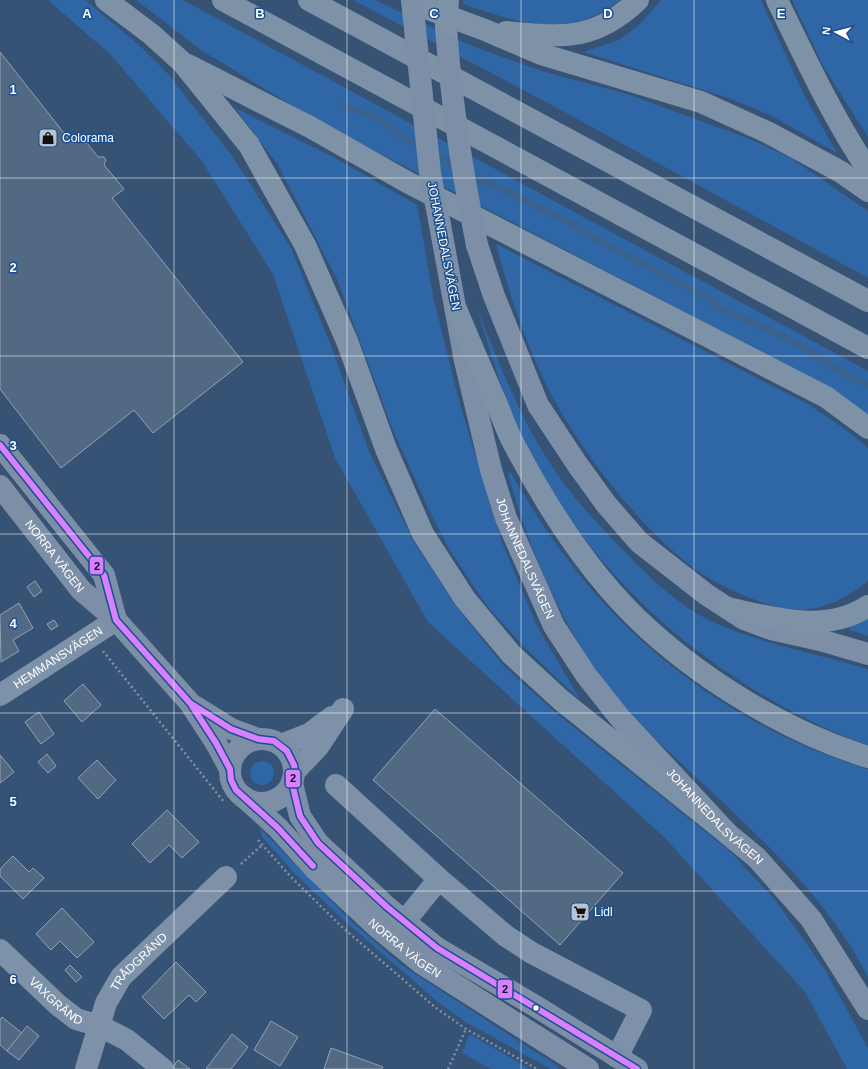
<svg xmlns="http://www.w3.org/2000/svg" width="868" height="1069" viewBox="0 0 868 1069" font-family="Helvetica,sans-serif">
  <rect width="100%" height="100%" fill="#365274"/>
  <g fill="#2f66a5">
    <polygon points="48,0 85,0 139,45 168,74 231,154 291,248 331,346 370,454 414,542 454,603 502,664 556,713 730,851 776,901 825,970 868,1048 868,1069 847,1069 805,992 665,838 428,622 335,458 273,274 201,160 111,55"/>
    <polygon points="136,0 183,0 868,371 868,416 832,389 314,119 201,50"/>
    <polygon points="353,0 375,0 467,44 508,59 545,72 627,94 750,139 791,158 868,211 868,278 557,108"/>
    <path d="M463,0H620C571,40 517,23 463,4Z"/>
    <polygon points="661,0 761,0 803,93 837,153 772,116 731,99 583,52 619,40 639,25"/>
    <polygon points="792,0 868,0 868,137 823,66"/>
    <polygon points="235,108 335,158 417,205 434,300 459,401 503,545 537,626 581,701 523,646 487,606 449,549 428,508 392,428 337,279 278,165"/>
    <path d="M496,244L808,404C829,418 849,431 868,448V581C851,595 830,607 809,609C789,612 768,605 750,598C731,590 713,582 696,570C635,524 569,438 538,367C520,327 507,286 496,244Z"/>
    <path d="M476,306C500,366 524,429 563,482C582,508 605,531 627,554C651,579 678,605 709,620C759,644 815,653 868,669V745C839,736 810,721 784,707C674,647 579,556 525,442C504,398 490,352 476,306Z"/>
    <path d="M511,473C527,500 543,527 562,552C636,654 747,733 868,769V977C824,891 749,828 680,762C665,748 649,734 635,719C573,651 532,562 508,474Z"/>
    <polygon points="868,619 868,636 849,630 850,626"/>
    <circle cx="262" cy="773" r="12"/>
    <polygon points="260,828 350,920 403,966 559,1067 558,1069 551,1069 467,1023 438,1002 347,923 295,874 262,837"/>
    <polygon points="469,1035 473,1036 530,1069 491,1069 462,1053"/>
  </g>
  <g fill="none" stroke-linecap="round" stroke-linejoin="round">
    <g stroke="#3b618d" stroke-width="6">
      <polyline points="344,106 375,117 404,138 423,148"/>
      <polyline points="433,154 458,168"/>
      <path d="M469,174C481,181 513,192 519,198L569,222L590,236L616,249L694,292C705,294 712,299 718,308C743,319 768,328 791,341C816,353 842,376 868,385"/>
    </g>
  </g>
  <g fill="#526984" stroke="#92a2b6">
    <polygon points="0,52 71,142 80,134 98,157 104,157 106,160 104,165 124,189 112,198 243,362 153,433 134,410 61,468 0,389"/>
    <polygon points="35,581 42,591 34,597 27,587"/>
    <polygon points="19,603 33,628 13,640 19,651 1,662 0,615"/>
    <polygon points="54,620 58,626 51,630 47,624"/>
    <polygon points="83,684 101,705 82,722 64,701"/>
    <polygon points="435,709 623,873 560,945 373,780"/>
    <polygon points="39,712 54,734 41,744 25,722"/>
    <polygon points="47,754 56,766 48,773 38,762"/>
    <polygon points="0,755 14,772 0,783"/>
    <polygon points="97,760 116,780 98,799 78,778"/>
    <polygon points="167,810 199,842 182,858 169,845 150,863 132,844"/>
    <polygon points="13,856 29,872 33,868 44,878 23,899 0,876 0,869"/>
    <polygon points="62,908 94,942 77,958 60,941 51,950 36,934"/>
    <polygon points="176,962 206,992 196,1002 189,995 164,1019 142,997"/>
    <polygon points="70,965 82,977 76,982 65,970"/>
    <polygon points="2,1017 22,1033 7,1051 0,1045 0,1020"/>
    <polygon points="271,1021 298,1037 280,1066 254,1050"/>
    <polygon points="27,1026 39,1036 19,1060 7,1051"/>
    <polygon points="232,1034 248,1047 231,1069 206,1069"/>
    <polygon points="331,1048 383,1067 382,1069 324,1069"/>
    <polygon points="178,1060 190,1069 176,1069 173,1067"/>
  </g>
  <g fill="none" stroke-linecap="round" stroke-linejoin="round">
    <g stroke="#7d92a8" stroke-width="2.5" stroke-dasharray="2 3" stroke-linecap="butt">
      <polyline points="103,651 224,802"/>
      <polyline points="258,840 291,877 342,927 436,1008 466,1029 537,1069"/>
      <polyline points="241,864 262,845"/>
      <polyline points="448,1069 466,1029"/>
    </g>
    <g stroke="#7d92a8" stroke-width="22">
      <path id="s1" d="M0,695L116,620"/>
      <polyline points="281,745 309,734 332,717"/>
      <polyline points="295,771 318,747 343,709"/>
      <polyline points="336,785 439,879 506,936 532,953 641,1010 617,1057"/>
      <polyline points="404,922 439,879"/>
      <path id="s2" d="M0,950L58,1005L76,1019L100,1026L127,1040L163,1069"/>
      <path id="s3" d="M86,1069L106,1003L121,977L226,877"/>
    </g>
    <g stroke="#7d8ea7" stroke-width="22">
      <path id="s4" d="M440,225L465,361L491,470L506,518L554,626L586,675L620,718L728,834L757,858L811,919L868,1009"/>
      <polyline points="477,245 494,296 538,405 577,464 606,504 639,542 707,595 744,619 771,629 820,640 868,654"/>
      <polyline points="0,445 104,575 116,620"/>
      <path id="s5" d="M0,486L81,590L116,620L190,703L216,743L230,769"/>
      <polyline points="196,707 231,729 258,739"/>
      <circle cx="262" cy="771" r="32"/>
      <polyline points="292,783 300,816 318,843 387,907 437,948 537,1007 637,1069"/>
      <path id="s6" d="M244,797L278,828L316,870L377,927L421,963L588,1069"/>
    </g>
    <g stroke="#7e92a7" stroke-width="22">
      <polyline points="106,0 151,34 182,62 249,145 305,245 347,341 386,449 423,534 465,599 511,654 561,700 728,834"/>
      <polyline points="223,0 868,348"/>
      <polyline points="309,0 868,301"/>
      <polyline points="412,0 431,10 485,30 541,54 701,102 769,133 841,172 868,191"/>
      <path d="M777,0C805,58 832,116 868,170"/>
      <path d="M506,32C562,37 594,42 638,0"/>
      <polyline points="188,65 310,127 407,182 826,397 868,428"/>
      <path d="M456,309C469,340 482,371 496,402C502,417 507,432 515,446C549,511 592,578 647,628C707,683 790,733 868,757"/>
      <path d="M728,608C773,618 826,634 868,606"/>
    </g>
    <g stroke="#7d8ea7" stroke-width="22">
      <polyline points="412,0 430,173 440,225"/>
      <path d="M445,9C449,88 461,167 477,245"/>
    </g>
    <polyline stroke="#7e92a7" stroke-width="22" points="446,27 448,0"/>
    <defs>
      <g id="bus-1">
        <polyline points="0,445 104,575 116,620 190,703 231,729 258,739 274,741 287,751 294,765 295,771 292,783 300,816 318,843 387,907 437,948 637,1069"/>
        <polyline points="192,706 216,743 230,769 231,780 236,790 278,828 313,866"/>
      </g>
    </defs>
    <use href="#bus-1" stroke="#1b4f8f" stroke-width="9"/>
    <use href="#bus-1" stroke="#d880ff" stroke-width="6"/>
  </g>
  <path fill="none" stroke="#fff" stroke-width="1" stroke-opacity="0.55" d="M174,0V1069M347,0V1069M521,0V1069M694,0V1069M0,178H868M0,356H868M0,534H868M0,713H868M0,891H868"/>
  <defs>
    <symbol id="shop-square" viewBox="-11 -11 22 22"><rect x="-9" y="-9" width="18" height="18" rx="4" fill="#b9c2ce" stroke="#1b4f8f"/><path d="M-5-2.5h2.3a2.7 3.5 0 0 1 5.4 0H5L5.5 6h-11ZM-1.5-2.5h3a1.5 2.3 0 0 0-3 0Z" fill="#111"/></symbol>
    <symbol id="supermarket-square" viewBox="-11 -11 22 22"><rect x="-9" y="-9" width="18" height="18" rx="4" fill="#b9c2ce" stroke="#1b4f8f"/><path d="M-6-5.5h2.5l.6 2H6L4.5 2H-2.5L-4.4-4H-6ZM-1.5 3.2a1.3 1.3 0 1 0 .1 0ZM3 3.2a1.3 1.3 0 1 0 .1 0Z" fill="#111"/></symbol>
  </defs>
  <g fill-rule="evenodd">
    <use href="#shop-square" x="37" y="127" width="22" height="22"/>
    <use href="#supermarket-square" x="569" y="901" width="22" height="22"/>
  </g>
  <circle fill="#fff" stroke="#1b4f8f" stroke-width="1.5" cx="536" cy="1008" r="3.5"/>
  <g text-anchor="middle" stroke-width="3" stroke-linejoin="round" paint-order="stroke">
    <g font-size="12" fill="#fff" stroke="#1b4f8f" text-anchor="start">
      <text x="62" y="142">Colorama</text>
      <text x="594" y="916">Lidl</text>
    </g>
    <g font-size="12" fill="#fff" stroke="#1b4f8f">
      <text transform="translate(444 246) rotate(79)" y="4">JOHANNEDALSVÄGEN</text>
      <text dy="4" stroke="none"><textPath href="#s5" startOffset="89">NORRA VÄGEN</textPath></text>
      <text dy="4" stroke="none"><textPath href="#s4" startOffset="345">JOHANNEDALSVÄGEN</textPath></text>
      <text dy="4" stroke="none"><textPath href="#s1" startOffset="69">HEMMANSVÄGEN</textPath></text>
      <text dy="4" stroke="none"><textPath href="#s4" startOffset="669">JOHANNEDALSVÄGEN</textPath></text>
      <text dy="4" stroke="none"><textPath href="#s6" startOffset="221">NORRA VÄGEN</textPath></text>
      <text dy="4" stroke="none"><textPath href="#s3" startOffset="122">TRÅDGRÄND</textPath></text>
      <text dy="4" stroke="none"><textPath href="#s2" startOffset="76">VAXGRÄND</textPath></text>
    </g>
  </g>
  <g font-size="13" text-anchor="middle" font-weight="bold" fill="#fff" stroke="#1b4f8f" stroke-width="3" stroke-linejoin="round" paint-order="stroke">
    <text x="87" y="18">A</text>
    <text x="260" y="18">B</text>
    <text x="434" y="18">C</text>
    <text x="608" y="18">D</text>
    <text x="781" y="18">E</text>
    <text x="13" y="94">1</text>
    <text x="13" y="272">2</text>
    <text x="13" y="450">3</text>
    <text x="13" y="628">4</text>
    <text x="13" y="806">5</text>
    <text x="13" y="984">6</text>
  </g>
  <g stroke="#1b4f8f" stroke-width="1.5">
    <rect x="89" y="556" width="15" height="19" rx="4" fill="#d880ff"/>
    <rect x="285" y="769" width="16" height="19" rx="4" fill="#d880ff"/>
    <rect x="497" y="979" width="16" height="20" rx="4" fill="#d880ff"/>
  </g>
  <g font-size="11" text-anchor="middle" font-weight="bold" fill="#111">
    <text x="97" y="570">2</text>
    <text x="293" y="782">2</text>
    <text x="505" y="993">2</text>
  </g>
  <g transform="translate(836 32) rotate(277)" stroke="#1b4f8f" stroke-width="3" paint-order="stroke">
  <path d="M0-3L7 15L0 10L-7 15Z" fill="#ffffff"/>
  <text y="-6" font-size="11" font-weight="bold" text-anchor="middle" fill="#ffffff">N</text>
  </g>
</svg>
